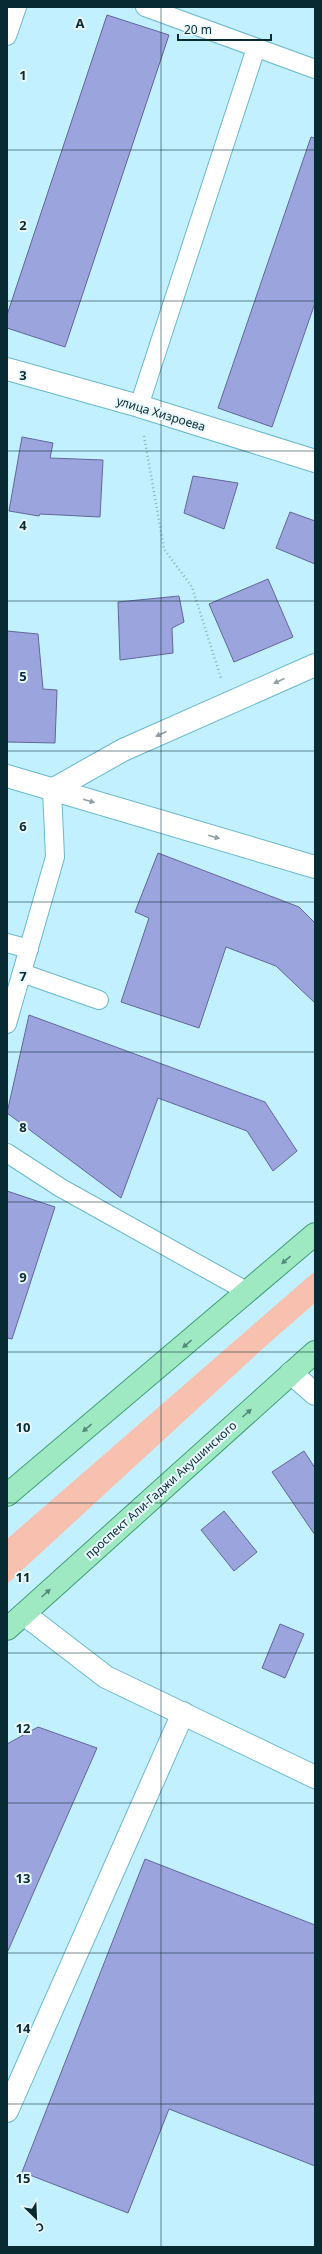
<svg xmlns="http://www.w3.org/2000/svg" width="322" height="2254" viewBox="0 0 322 2254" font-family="'Noto Sans',sans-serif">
  <rect width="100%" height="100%" fill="#c3f0fe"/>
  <polygon fill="#f8c0af" points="315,1271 315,1303 268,1344 7,1584 7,1539"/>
  <g fill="#9ca4dd" stroke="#60679c">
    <polygon points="107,15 169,35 65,347 7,328 7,315"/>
    <polygon points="311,137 315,138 315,303 272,427 218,408"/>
    <polygon points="22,437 53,443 50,458 103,460 100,517 40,514 39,516 9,511"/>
    <polygon points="193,476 238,483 224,529 184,513"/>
    <polygon points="290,512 315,521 315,564 276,548"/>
    <polygon points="268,579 293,637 234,662 209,604"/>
    <polygon points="179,596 184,622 172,628 173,653 120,660 118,602"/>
    <polygon points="7,631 38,634 43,689 57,690 55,743 7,742"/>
    <polygon points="158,853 299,907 315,923 315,1003 276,966 226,947 199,1028 121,1002 149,918 135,912"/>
    <polygon points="29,1015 265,1102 297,1151 273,1171 247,1131 158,1098 121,1198 7,1113"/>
    <polygon points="7,1191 55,1207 12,1339 7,1338"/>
    <polygon points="304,1451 315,1468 315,1535 272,1472"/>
    <polygon points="224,1511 257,1552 234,1571 201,1530"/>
    <polygon points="280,1624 304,1634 285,1678 262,1668"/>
    <polygon points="38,1727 97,1748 7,1953 7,1744"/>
    <polygon points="145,1859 315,1925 315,2166 169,2109 128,2213 22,2172"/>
  </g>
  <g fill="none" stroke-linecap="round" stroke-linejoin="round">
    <defs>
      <g id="lane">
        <polyline points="145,7 315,69"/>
        <polyline points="7,36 17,7"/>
        <polyline points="139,406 256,48"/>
        <polyline points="7,943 29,949"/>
        <polyline points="22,973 99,1000"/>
        <polyline points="7,1024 55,857 52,790"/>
        <polyline points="7,1153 61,1188 248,1292"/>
      </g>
      <g id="street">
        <polyline points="7,369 139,406 315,461"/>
        <polyline points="291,1373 315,1394"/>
        <polyline points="24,1614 106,1677 315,1777"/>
        <polyline points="7,2111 183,1713"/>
      </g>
      <g id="secondary">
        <polyline points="7,776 315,867"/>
        <polyline points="52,790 123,750 315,665"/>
      </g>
      <g id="primary">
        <polyline points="7,1495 315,1234"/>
        <polyline points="7,1629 315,1352"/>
      </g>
    </defs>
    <use href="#lane" stroke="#6ab8cd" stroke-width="20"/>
    <use href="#street" stroke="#6ab8cd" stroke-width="24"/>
    <use href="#secondary" stroke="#6ab8cd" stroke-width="24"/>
    <use href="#primary" stroke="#3f9d75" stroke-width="24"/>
    <polyline stroke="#89b3bf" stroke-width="2.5" stroke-dasharray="1 3" stroke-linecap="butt" points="144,436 164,549 192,587 221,678"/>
    <use href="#lane" stroke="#fff" stroke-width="18"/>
    <use href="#street" stroke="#fff" stroke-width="22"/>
    <use href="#secondary" stroke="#fff" stroke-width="22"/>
    <use href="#primary" stroke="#9ee9c2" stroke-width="22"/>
  </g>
  <defs><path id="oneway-solid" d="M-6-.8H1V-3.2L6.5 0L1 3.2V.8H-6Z"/></defs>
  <g fill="#909fa3">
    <use href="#oneway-solid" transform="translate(279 681) rotate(156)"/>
    <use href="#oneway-solid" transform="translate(161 734) rotate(156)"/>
    <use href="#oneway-solid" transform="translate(89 801) rotate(16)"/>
    <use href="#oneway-solid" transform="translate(214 837) rotate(16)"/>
  </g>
  <g fill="#538a7a">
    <use href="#oneway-solid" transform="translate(286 1260) rotate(139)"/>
    <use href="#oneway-solid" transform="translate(187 1344) rotate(140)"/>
    <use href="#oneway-solid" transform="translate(247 1413) rotate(-42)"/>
    <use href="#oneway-solid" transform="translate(87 1428) rotate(140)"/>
    <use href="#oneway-solid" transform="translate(46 1593) rotate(-42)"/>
  </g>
  <path fill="none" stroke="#082a32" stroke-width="1" stroke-opacity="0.55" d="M161,7V2247M7,150H315M7,301H315M7,451H315M7,601H315M7,751H315M7,902H315M7,1052H315M7,1202H315M7,1352H315M7,1503H315M7,1653H315M7,1803H315M7,1953H315M7,2104H315"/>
  <g text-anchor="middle" stroke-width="4" stroke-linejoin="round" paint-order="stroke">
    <g font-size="12" fill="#082a32" stroke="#e9f8fc">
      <text transform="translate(161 414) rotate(17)" y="4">улица Хизроева</text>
      <text transform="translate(161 1490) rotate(-42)" y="4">проспект Али-Гаджи Акушинского</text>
    </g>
  </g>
  <g font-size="13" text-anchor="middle" font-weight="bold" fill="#082a32" stroke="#e9f8fc" stroke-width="4" stroke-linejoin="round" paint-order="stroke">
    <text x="80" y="28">A</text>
    <text x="23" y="80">1</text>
    <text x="23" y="230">2</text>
    <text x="23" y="380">3</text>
    <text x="23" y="530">4</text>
    <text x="23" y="681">5</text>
    <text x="23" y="831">6</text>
    <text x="23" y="981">7</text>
    <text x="23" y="1132">8</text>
    <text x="23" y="1282">9</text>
    <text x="23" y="1432">10</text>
    <text x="23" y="1582">11</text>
    <text x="23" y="1733">12</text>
    <text x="23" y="1883">13</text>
    <text x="23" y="2033">14</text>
    <text x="23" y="2183">15</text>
  </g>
  <rect width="322" height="2254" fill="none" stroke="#082a32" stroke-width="16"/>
  <g transform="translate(36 2218) rotate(156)" stroke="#e9f8fc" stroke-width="3" paint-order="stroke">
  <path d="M0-3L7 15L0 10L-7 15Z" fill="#082a32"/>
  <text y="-6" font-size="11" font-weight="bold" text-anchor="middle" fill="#082a32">С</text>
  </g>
  <path d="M178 34v6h93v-6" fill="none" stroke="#082a32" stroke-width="2"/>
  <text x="184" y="34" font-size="12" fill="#082a32" stroke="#e9f8fc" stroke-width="3" paint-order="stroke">20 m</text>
</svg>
